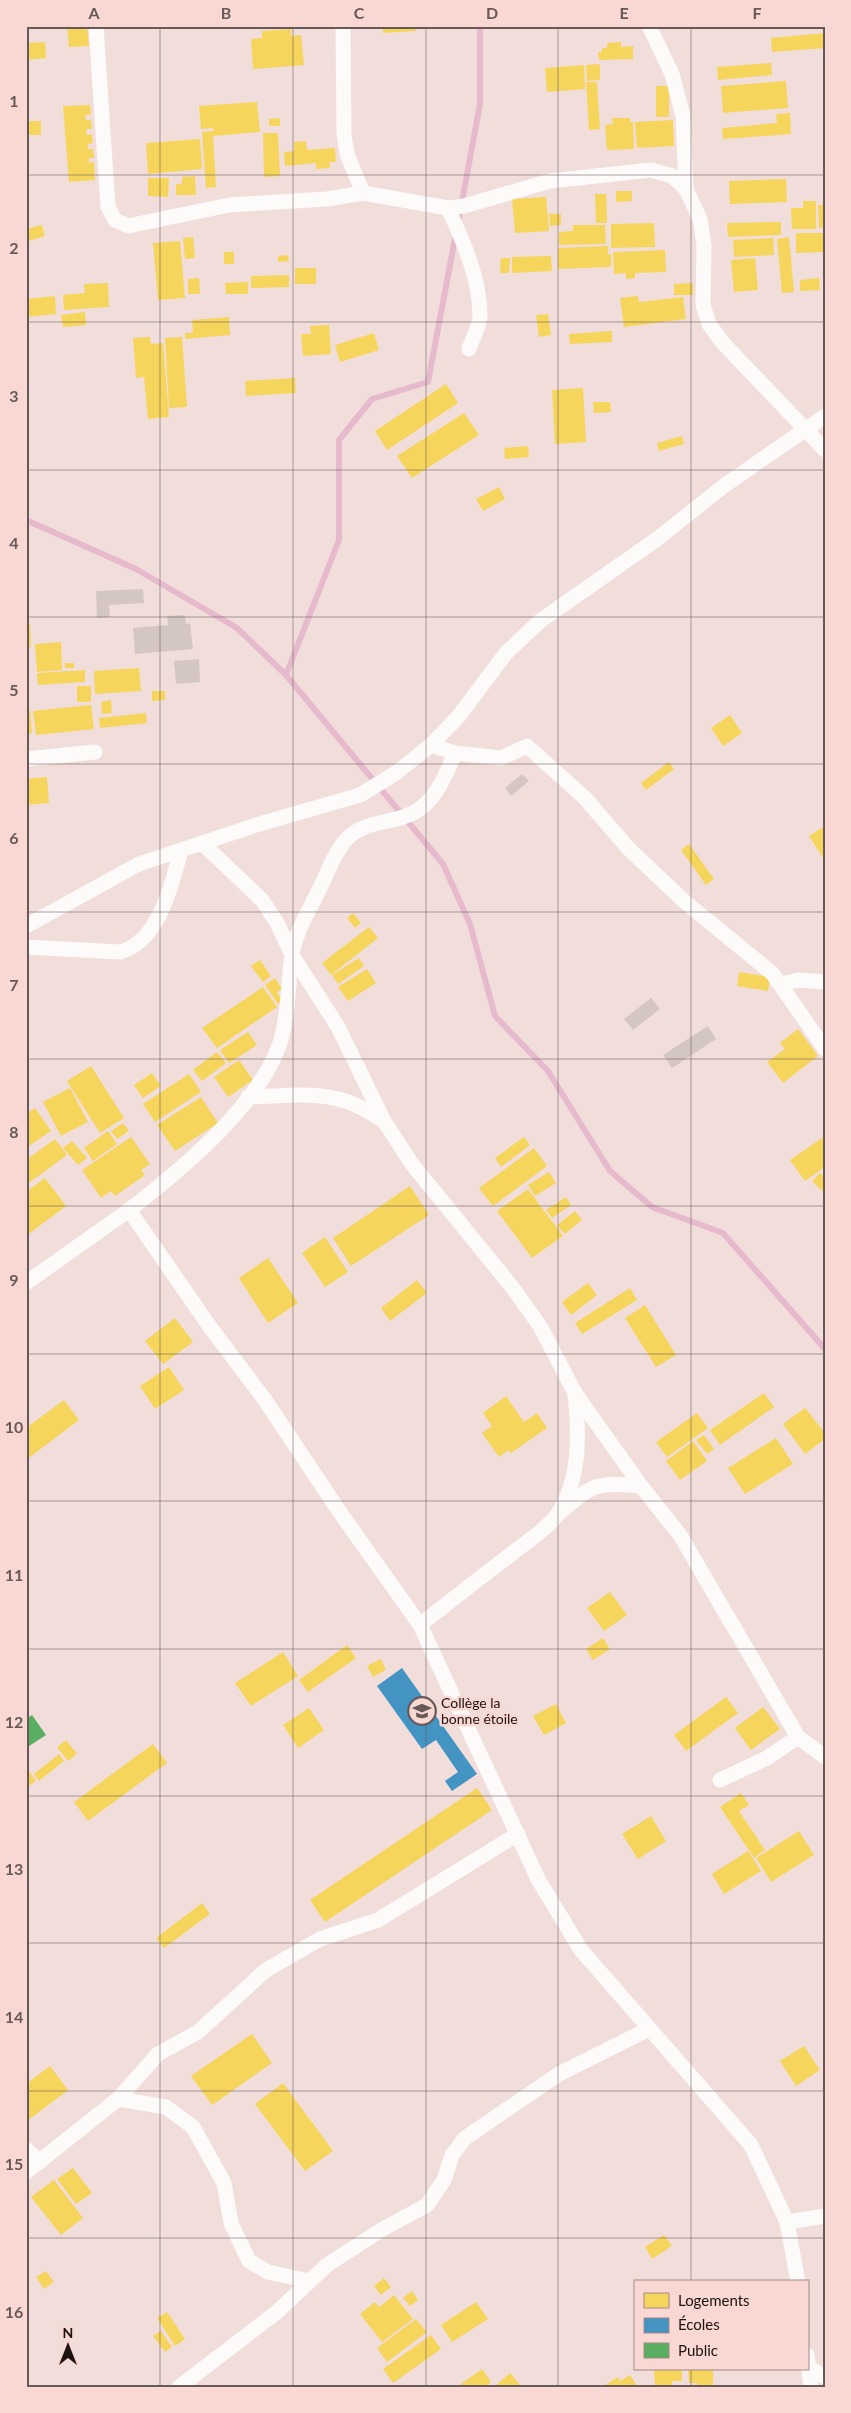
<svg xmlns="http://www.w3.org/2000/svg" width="851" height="2413" viewBox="0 0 851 2413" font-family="Lato,sans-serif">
  <rect width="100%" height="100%" fill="#f1dedb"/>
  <g fill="#f6d55c">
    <polygon points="67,26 87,26 89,46 69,47"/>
    <polygon points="383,26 416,26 416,31 383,33"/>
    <polygon points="291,29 291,36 301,35 304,65 253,69 251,39 262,38 262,31"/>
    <polygon points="825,33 825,48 772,52 771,38"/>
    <polygon points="45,42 46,58 26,60 26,43"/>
    <polygon points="621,42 621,47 633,46 633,59 599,60 598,52 602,52 602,48 607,48 607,43"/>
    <polygon points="771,63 772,75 718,80 717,67"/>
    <polygon points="600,64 600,80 587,81 586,65"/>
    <polygon points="584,65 585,89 547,92 545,68"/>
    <polygon points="786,81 788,108 723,113 721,86"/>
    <polygon points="586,82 597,82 600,129 589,130"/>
    <rect x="656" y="86" width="13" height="31"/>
    <polygon points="257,102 260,132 213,136 216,187 206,188 202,132 213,131 213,128 201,129 199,106"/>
    <polygon points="90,105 91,115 85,115 86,120 91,120 92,129 86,129 87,135 92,134 93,143 88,144 88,149 93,149 94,158 89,158 89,163 94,162 95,180 69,182 63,106"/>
    <polygon points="790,113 791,134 723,139 722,128 777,123 776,114"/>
    <polygon points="280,118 280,126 269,126 269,119"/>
    <polygon points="612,118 630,118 630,122 633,122 634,149 607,150 605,125 613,124"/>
    <polygon points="673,120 674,146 637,148 635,122"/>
    <rect x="26" y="121" width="15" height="14"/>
    <polygon points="263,133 278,133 280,176 264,177"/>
    <polygon points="200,139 202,169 148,174 146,143"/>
    <polygon points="306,141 307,150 335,148 336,162 330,162 330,168 316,169 316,163 285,166 284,152 294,151 294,142"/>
    <polygon points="195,176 196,195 176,195 176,184 182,184 182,177"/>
    <polygon points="148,178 169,178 168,197 148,196"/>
    <polygon points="786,179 787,202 730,204 729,181"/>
    <polygon points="616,191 632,191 632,201 616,202"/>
    <polygon points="595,194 606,194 607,223 596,223"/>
    <polygon points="546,197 549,231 515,233 512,199"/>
    <polygon points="803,201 816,201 816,229 792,229 791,208 803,208"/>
    <polygon points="818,205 825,205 825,227 819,228"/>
    <polygon points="549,214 561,214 561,225 550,226"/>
    <polygon points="781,222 781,235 728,237 727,223"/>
    <polygon points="654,223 655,247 611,248 611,224"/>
    <polygon points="42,225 45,236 26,242 26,229"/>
    <polygon points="573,225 605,225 606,244 559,245 559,232 573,231"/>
    <polygon points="796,233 825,233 825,252 796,253"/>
    <polygon points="193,237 195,258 185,259 183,238"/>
    <polygon points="789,237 794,292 782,293 777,239"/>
    <polygon points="773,238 774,255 734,257 733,240"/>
    <polygon points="180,241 185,298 158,300 153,243"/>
    <polygon points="608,246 608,254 611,254 611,267 558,269 558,248"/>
    <polygon points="665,250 666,272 635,273 635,278 626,279 626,273 614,274 613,252"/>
    <rect x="224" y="252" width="10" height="12"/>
    <polygon points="288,255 289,261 278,262 278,256"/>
    <polygon points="551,256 552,271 512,273 512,257"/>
    <polygon points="501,258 510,258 509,273 500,273"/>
    <polygon points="755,258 758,290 734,292 731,260"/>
    <rect x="295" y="268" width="21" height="16"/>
    <polygon points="289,275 289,287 251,288 251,276"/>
    <polygon points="199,278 200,294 188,294 188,279"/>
    <polygon points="819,278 820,290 800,291 800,280"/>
    <polygon points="248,282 248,294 226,294 225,283"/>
    <polygon points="108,283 109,307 64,310 63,295 85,293 84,284"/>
    <polygon points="693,283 693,295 674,295 674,284"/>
    <polygon points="55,296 56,314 26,317 26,299"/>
    <polygon points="638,296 639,302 683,297 686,319 624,327 620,298"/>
    <polygon points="85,312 86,325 63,327 61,315"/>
    <polygon points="548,314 551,335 539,337 536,315"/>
    <polygon points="229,317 230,335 185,339 185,333 193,333 192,320"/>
    <polygon points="329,325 331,354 303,356 301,334 311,334 310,326"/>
    <polygon points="612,331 612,342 570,344 569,334"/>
    <polygon points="374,333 379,350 340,362 335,345"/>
    <polygon points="150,337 151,344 163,343 169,417 148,419 144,377 136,378 133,338"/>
    <polygon points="182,337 187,407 169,408 165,338"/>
    <polygon points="295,378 296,393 246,396 245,381"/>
    <polygon points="446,384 458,403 387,450 375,431"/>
    <polygon points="583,388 586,442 555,444 552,390"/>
    <polygon points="593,402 610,402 611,412 594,413"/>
    <polygon points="464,413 479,435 412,478 397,456"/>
    <polygon points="682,436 684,444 659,451 657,443"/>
    <polygon points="528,446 529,457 505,459 504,448"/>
    <polygon points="499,487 505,499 483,511 476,499"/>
    <polygon points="26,624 30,624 31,647 26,647"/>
    <polygon points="61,642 62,670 37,672 35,644"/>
    <rect x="65" y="663" width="9" height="5"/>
    <polygon points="139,668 141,691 95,694 94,671"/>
    <polygon points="85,670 85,682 38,685 37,673"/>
    <rect x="26" y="677" width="3" height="23"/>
    <rect x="77" y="686" width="14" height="16"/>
    <polygon points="152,691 165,691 165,700 152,701"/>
    <polygon points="111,700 112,713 102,714 101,702"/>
    <polygon points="91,705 94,729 36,735 33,711"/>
    <polygon points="30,710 32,733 26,734 26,711"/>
    <polygon points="146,713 147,723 100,728 99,718"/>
    <polygon points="730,715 742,733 723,746 711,728"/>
    <polygon points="669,762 674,769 646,790 641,783"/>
    <polygon points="47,777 49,803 26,805 26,779"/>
    <polygon points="825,826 825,861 809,836"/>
    <polygon points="689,844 714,879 706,885 681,850"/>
    <polygon points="353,913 361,923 355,928 347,918"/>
    <polygon points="369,927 378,938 331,975 322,963"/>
    <polygon points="359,958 364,966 338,984 332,975"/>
    <polygon points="260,960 271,976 263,982 251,966"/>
    <polygon points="367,969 376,983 348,1001 338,987"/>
    <polygon points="739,972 770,977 768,991 737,986"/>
    <polygon points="275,978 282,989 277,992 283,1001 278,1004 265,985"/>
    <polygon points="263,987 277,1007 217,1048 202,1028"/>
    <polygon points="798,1029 818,1056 783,1083 767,1062 785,1049 780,1043"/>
    <polygon points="248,1032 257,1045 229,1063 220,1050"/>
    <polygon points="217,1052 226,1063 202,1081 193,1070"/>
    <polygon points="239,1060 253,1080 228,1097 214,1077"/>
    <polygon points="91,1066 124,1118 100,1133 67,1081"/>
    <polygon points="152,1073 161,1086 143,1098 134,1085"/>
    <polygon points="189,1074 201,1092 155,1122 143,1104"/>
    <polygon points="70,1088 88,1122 61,1136 43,1102"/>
    <polygon points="201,1097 218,1123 175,1151 157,1125"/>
    <polygon points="35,1108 51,1131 26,1148 26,1114"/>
    <polygon points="123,1123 129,1131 117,1139 111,1131"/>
    <polygon points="108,1131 117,1144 93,1161 84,1148"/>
    <polygon points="825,1136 825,1167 805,1181 790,1160"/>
    <polygon points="131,1137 150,1164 141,1170 145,1175 115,1196 111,1191 101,1198 82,1170"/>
    <polygon points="524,1137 530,1145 501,1167 495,1158"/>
    <polygon points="55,1139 67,1155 26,1185 26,1160"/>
    <polygon points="72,1141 87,1158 78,1165 63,1148"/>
    <polygon points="534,1148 547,1166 493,1206 479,1188"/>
    <polygon points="549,1172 556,1183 535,1196 528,1185"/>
    <polygon points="820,1173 825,1177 825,1188 822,1191 812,1181"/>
    <polygon points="45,1178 66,1206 26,1236 26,1192"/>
    <polygon points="410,1186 429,1215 351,1266 333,1238"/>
    <polygon points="528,1189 563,1236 532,1258 497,1211"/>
    <polygon points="566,1197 571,1205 552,1218 546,1210"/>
    <polygon points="575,1211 582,1220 565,1234 557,1225"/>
    <polygon points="325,1237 348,1272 325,1287 302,1253"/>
    <polygon points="268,1258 298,1303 268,1323 239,1278"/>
    <polygon points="417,1280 427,1293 390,1321 381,1308"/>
    <polygon points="588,1283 597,1295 571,1315 562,1302"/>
    <polygon points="630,1288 637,1300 582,1334 575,1323"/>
    <polygon points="645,1305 676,1355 656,1367 625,1318"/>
    <polygon points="175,1318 193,1342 163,1364 145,1341"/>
    <polygon points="169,1367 184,1390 155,1409 140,1386"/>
    <polygon points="764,1393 774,1407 720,1445 710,1430"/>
    <polygon points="506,1396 524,1422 537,1413 547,1428 511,1453 508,1450 499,1457 482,1433 492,1426 483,1413"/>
    <polygon points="64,1400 79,1420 26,1460 26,1428"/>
    <polygon points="805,1408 825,1433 825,1439 805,1454 783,1424"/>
    <polygon points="697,1413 708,1428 667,1457 656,1442"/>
    <polygon points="704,1435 714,1449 707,1454 696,1440"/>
    <polygon points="776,1438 793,1464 745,1494 728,1468"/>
    <polygon points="693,1441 707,1461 680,1480 666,1461"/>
    <polygon points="610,1592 627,1615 604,1631 587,1608"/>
    <polygon points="603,1638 610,1649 593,1660 586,1649"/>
    <polygon points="347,1645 356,1658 308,1692 299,1680"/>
    <polygon points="283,1652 298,1676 251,1706 235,1683"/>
    <polygon points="381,1659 386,1670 373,1677 367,1666"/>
    <polygon points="726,1697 738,1713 686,1751 674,1735"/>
    <polygon points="556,1704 566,1723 544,1735 533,1716"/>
    <polygon points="763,1707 780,1729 751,1750 735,1728"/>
    <polygon points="309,1708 324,1730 298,1748 283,1725"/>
    <polygon points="66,1740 77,1754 68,1761 57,1747"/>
    <polygon points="153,1744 167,1763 88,1821 74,1802"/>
    <polygon points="59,1754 64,1761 39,1781 34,1774"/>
    <polygon points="28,1770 36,1781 26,1788 26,1771"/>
    <polygon points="477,1788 492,1810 325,1922 310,1900"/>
    <polygon points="741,1793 749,1805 739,1811 765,1850 754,1858 720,1807"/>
    <polygon points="651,1816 666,1841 638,1859 622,1834"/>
    <polygon points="799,1831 814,1855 771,1882 756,1858"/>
    <polygon points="748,1851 761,1871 724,1894 712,1874"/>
    <polygon points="202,1903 210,1914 164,1948 156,1938"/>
    <polygon points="252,2034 272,2063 212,2105 191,2076"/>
    <polygon points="804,2046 820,2070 796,2086 780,2061"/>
    <polygon points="50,2066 68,2090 26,2122 26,2084"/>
    <polygon points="283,2083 333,2151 305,2171 255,2104"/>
    <polygon points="73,2168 92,2193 76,2204 57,2179"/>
    <polygon points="54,2180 83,2218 61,2235 31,2197"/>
    <polygon points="664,2235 672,2246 652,2259 645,2247"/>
    <polygon points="46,2271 54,2282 44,2289 36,2277"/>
    <polygon points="384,2278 391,2287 381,2295 374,2286"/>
    <polygon points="412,2291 418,2300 410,2306 403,2298"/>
    <polygon points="394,2295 413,2319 382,2342 360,2314 375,2302 379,2307"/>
    <polygon points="476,2302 488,2319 452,2342 441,2325"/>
    <polygon points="167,2312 185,2339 175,2346 157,2318"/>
    <polygon points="416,2319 427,2332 387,2362 377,2348"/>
    <polygon points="161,2331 172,2347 165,2352 153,2336"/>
    <polygon points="431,2335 441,2349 393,2383 383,2369"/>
    <polygon points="482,2369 491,2382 485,2387 457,2387"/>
    <polygon points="654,2369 682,2369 682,2381 672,2381 672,2387 655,2387"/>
    <polygon points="688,2369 713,2369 713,2387 697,2387 697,2383 689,2383"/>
    <polygon points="510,2373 522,2387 498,2387 496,2385"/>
    <polygon points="630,2375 638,2387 602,2387 618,2377 620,2381"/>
  </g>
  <polygon fill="#4393c3" points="402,1668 477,1774 452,1791 445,1781 458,1772 436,1740 422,1749 377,1686"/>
  <polygon fill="#5aae61" points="32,1715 46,1735 26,1748 26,1719"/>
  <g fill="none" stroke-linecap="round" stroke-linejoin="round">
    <g stroke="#e6bacc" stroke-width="6">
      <polyline points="458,223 480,104 480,26"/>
      <polyline points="26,520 136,569 237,628 286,675 443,864 470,924 495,1016 548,1071 610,1171 652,1207 723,1233 825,1349"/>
      <polyline points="286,675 339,540 339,440 372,399 428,382 456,233"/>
    </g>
  </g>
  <g fill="#d4c6c2">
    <polygon points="143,589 144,603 109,605 110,617 97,618 96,591"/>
    <polygon points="185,615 186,624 190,623 193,649 135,654 133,628 168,625 167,616"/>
    <polygon points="199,659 200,682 176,684 174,661"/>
    <polygon points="522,774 529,781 511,796 505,788"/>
    <polygon points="651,998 660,1009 633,1030 624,1019"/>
    <polygon points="708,1026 716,1039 672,1068 663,1055"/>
  </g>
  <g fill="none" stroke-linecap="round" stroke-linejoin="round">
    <g stroke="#fdfafa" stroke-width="15">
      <polyline points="96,26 108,207 115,220 128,226 229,205 327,199 363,193"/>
      <polyline points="343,26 344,134 347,154 363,193 448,208 464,206 550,181 651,170 672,176 686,189 700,219 704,246 703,305 709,324 722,342 825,450"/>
      <polyline points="649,26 672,74 683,116 686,189"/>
      <path d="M448,208C463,241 480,278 480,316C480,326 472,339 469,349"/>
      <polyline points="431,745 455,753 501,758 527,746 585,798 628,848 685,902 772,973 825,1049"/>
      <polyline points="26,759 95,752"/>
      <polyline points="202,843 262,900 277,923 292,955 338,1027 384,1121 412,1164 512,1287 540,1326 575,1393 641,1486 680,1535 798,1737 825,1757"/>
      <polyline points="26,926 139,864 256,825 360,795 396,773 431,745 458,717 506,653 540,621 657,539 725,485 825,416"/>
      <path d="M26,947L120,952C159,942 172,884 181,850"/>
      <polyline points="781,984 798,980 825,982"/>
      <path d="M248,1097C277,1097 314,1091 342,1100C357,1104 370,1112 384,1121"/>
      <path d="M129,1210C181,1170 261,1104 281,1040C289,1012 288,983 292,954C296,931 308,913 318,892C327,875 332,857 344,842C363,819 390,825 413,813C436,801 445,776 455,753"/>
      <polyline points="26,1283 129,1210 210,1327 265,1400 339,1511 420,1625 538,1879 581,1950 751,2145 787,2222 798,2282"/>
      <path d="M559,1513C593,1485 596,1481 641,1486"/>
      <path d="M420,1625C450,1601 480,1578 510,1555C525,1543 546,1530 557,1515C581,1479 579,1434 575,1393"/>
      <polyline points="720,1780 767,1758 798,1737"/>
      <polyline points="118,2099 166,2107 193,2127 224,2183 231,2223 249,2261 268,2272 309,2281"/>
      <polyline points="26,2149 40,2162"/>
      <polyline points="26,2172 118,2099 158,2054 198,2032 266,1970 320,1939 378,1920 518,1834"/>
      <polyline points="787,2222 825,2216"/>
      <polyline points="807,2355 811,2387"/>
      <polyline points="809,2368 825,2377"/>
      <polyline points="179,2387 277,2312 327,2265 381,2230 427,2205 444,2180 452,2155 465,2138 559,2074 649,2029"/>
    </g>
  </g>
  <path fill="none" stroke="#675957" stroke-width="1" stroke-opacity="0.55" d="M160,26V2387M293,26V2387M426,26V2387M558,26V2387M691,26V2282M26,175H825M26,322H825M26,470H825M26,617H825M26,764H825M26,912H825M26,1059H825M26,1206H825M26,1354H825M26,1501H825M26,1649H825M26,1796H825M26,1943H825M26,2091H825M26,2238H825M691,2369V2387"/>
  <defs>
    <symbol id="university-ring" viewBox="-11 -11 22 22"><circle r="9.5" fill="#f9d8d3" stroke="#675957" stroke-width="1.5"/><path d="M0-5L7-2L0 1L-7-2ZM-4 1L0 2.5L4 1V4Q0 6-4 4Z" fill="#675957"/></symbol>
  </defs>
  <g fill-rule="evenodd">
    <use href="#university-ring" x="406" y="1695" width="32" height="32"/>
  </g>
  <g text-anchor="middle" stroke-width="5" stroke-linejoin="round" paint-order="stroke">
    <g font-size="14" fill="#1c1210" stroke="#f9d8d3" text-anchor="start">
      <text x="441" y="1708">Collège la<tspan x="441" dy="16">bonne étoile</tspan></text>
    </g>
  </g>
  <rect width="851" height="2413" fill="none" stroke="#f9d8d3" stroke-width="55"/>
  <rect x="634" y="2280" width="175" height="90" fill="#f9d8d3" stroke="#a18985"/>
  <rect x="644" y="2293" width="25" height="15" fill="#f6d55c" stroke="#a18985"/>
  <text x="678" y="2306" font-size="15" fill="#1c1210">Logements</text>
  <rect x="644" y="2318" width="25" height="15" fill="#4393c3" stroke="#a18985"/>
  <text x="678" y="2330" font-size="15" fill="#1c1210">Écoles</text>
  <rect x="644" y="2343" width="25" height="15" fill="#5aae61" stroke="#a18985"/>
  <text x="678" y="2356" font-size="15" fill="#1c1210">Public</text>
  <g transform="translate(68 2346)" stroke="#f9d8d3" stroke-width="4" paint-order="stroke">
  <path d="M0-4L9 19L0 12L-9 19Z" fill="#1c1210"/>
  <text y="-8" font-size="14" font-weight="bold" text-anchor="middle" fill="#1c1210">N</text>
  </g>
  <rect x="28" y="28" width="796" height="2358" fill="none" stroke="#675957" stroke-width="2"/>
  <g font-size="16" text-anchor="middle" font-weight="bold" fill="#675957">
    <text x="94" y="19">A</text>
    <text x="226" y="19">B</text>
    <text x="359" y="19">C</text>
    <text x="492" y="19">D</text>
    <text x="624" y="19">E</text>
    <text x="757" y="19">F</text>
    <text x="14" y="107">1</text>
    <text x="14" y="254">2</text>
    <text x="14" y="402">3</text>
    <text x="14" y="549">4</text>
    <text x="14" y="696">5</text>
    <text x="14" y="844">6</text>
    <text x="14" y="991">7</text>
    <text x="14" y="1138">8</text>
    <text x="14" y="1286">9</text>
    <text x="14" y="1433">10</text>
    <text x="14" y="1581">11</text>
    <text x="14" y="1728">12</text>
    <text x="14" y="1875">13</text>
    <text x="14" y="2023">14</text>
    <text x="14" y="2170">15</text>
    <text x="14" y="2318">16</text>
  </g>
</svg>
